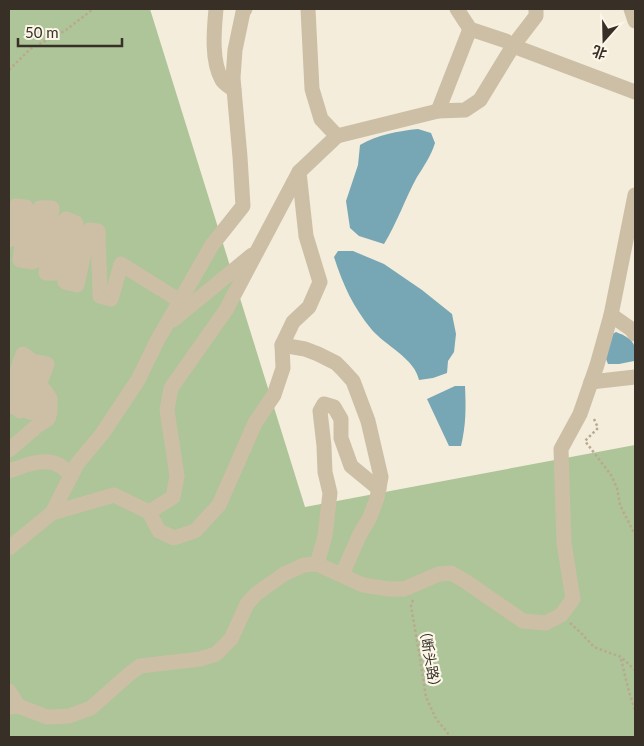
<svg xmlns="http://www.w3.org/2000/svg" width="644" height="746" viewBox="0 0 644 746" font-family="Lato,'Noto Sans SC',sans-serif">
  <rect width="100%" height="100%" fill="#f4eddb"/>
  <polygon fill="#aec499" points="9,9 150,9 305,507 635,445 635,737 9,737"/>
  <g fill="#77a6b4">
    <path d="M418,129L431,133L435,143C431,156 424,166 417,177C405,199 397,223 384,244L359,236L350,228L346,201L358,165L360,145C377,135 398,131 418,129Z"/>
    <path d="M338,251H353L384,264L422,290L452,314L456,334L454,352L448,361L447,373L433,378L419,380C415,359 385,345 372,330C353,307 343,285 334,257Z"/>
    <path d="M616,332C632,338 638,344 634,361L619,364H608L604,354L609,336Z"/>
    <path d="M455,386H465C466,408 466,425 461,446H449L427,399Z"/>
  </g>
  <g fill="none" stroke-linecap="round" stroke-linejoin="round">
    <g stroke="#b9a98f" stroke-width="2.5" stroke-dasharray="2.5 2.5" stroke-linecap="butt">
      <polyline points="9,70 30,49 66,30 93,9"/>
      <polyline points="594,419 598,428 585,441 611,475 617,488 620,505 635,535"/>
      <polyline points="413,600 411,606 420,658 426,697 436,719 447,732 450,737"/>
      <polyline points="570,623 580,632 594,647 621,657 635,670"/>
      <polyline points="621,659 628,688 635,711"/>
    </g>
    <g stroke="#cdbfa5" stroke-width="15">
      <path d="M216,9C214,30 211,61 222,80C224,84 230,87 234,90"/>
      <polyline points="308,9 312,89 321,119 337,136"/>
      <polyline points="457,9 470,29 506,41 513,46 635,92"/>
      <polyline points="631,9 635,21"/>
      <polyline points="438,111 470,29"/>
      <polyline points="9,240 16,206 26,207 20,260 33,262 40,208 52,208 46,273 56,273 66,219 76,223 65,282 77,285 89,230 98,231 100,296 111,299 121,264 180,301"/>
      <polyline points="611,315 631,329 635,334"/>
      <polyline points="173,320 252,255"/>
      <polyline points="282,345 305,349 318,354 336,363 343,370 353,381 368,421 381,477 377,498 370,517 359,536 342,575"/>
      <polyline points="591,382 635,377"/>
      <polyline points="9,393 23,354 31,360 12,405 20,411 38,362 47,364 29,412 36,413 45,391 50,398 50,412 48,419 37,426 9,450"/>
      <path d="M9,471C24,466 43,457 59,465C63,467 67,472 71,475"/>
      <polyline points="149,512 173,497 177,476 167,410 171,388 226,310 299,172 337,136 438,111 465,110 480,100 513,46 536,16 536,9"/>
      <polyline points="52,513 77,464 102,434 138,380 157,341 212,245 243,206 240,157 233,78 235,50 243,12 245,9"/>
      <polyline points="9,548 52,513 114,495 149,512 159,531 174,538 195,531 219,505 255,423 274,395 283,368 282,345 293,322 309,307 320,282 306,236 299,172"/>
      <polyline points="317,564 325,536 330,493 325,472 324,446 320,411 324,404 334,407 341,419 341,438 351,466 379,489"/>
      <polyline points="9,691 18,706"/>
      <polyline points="9,707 18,706 47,717 69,716 91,708 128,675 140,666 200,659 216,654 231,639 247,604 256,594 284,574 304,565 317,564 363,585 389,589 404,589 439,574 451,573 465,581 523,621 546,623 561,615 573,599 564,543 561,449 580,414 597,365 611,315 635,195"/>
    </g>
  </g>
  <g text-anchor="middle" stroke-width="4.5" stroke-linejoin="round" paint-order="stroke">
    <g font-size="14" fill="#383027" stroke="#fbf6e8">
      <text transform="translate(430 659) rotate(80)" y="5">（断头路）</text>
    </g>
  </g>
  <rect width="644" height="746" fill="none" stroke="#383027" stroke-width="20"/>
  <g transform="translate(604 40) rotate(200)" stroke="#fbf6e8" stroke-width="4" paint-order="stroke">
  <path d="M0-4L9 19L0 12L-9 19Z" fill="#383027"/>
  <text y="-8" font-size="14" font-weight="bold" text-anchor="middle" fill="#383027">北</text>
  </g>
  <path d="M18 38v8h104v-8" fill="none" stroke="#383027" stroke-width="2.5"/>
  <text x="25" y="38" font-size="15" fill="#383027" stroke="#fbf6e8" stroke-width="4" paint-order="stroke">50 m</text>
</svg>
